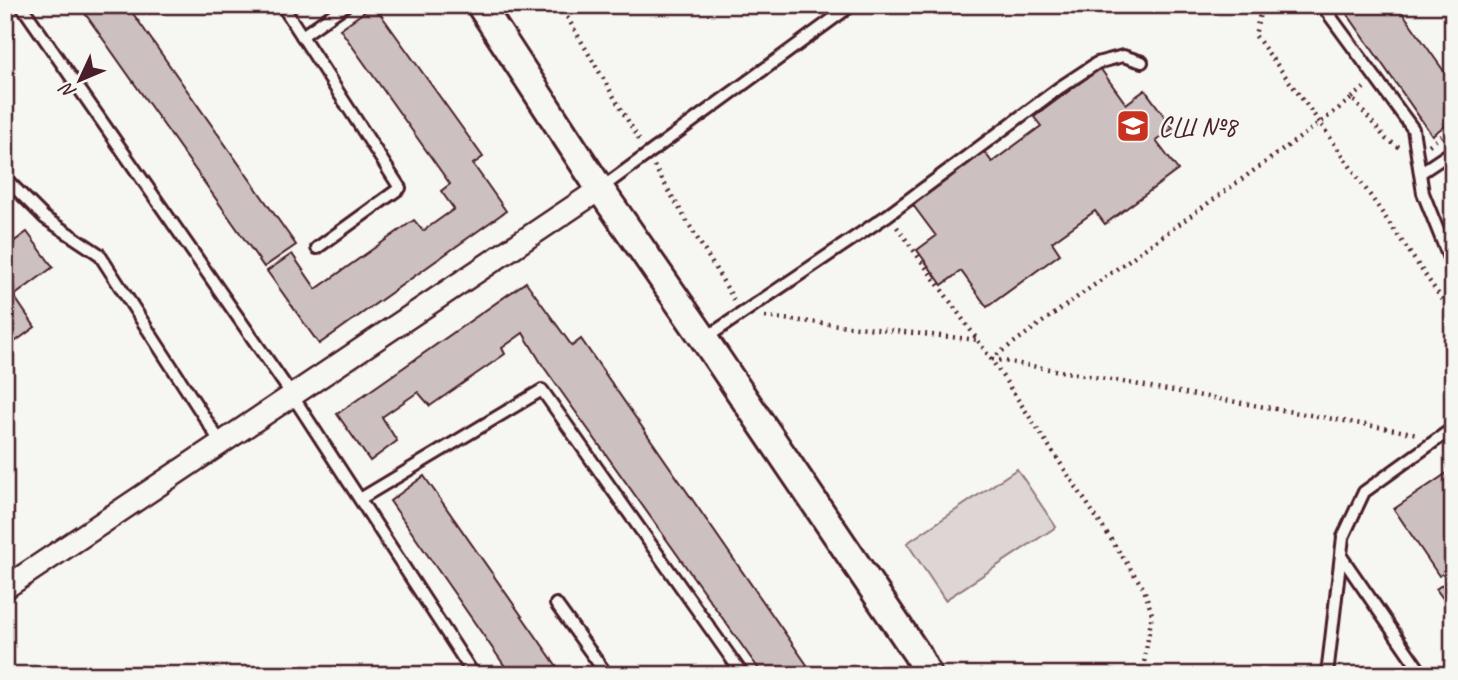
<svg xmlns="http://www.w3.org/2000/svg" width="1458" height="680" viewBox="0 0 1458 680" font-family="Caveat,sans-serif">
  <rect width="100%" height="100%" fill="#f6f6f2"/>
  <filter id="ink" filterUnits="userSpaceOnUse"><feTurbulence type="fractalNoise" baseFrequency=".0143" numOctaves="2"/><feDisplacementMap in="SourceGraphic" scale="14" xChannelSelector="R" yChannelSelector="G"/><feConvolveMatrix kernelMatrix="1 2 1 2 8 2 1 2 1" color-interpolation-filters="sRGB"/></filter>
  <g filter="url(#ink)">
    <polygon fill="#ddd6d5" stroke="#947a80" stroke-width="2" points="1017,469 1056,527 945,600 907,543"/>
    <g fill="#ccc1c0" stroke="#4a1f2b" stroke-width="2">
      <polygon points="79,5 127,5 296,245 264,267"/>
      <polygon points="374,5 483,157 473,164 506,211 319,344 267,271 292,254 316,289 414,220 423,231 454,209 441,191 450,184 340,29"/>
      <polygon points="1341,5 1397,5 1453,84 1453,120 1432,135"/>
      <polygon points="1100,68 1126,104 1145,90 1173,128 1156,141 1178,170 1105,224 1095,211 1052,242 1060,254 987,307 961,271 942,285 917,250 936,236 910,201 982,149 992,162 1041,126 1034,117"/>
      <polygon points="27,232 53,267 14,296 35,327 5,349 5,248"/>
      <polygon points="526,282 572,346 581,339 814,675 763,675 543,366 523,333 502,348 505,354 430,406 418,392 382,417 397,441 370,461 337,414"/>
      <polygon points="1453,469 1453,567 1439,576 1394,509"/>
      <polygon points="424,476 563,675 511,675 390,501"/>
      <polygon points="1453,577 1453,612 1436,589"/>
    </g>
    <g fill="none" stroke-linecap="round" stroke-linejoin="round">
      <defs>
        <g id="service">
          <polyline points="21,5 292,395 474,675"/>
          <polyline points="282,5 400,188 317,248"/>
          <polyline points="1322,5 1413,129 1423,193 1453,268"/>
          <polyline points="1449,5 1453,11"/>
          <polyline points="302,36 346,5"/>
          <polyline points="1420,173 1453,151"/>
          <polyline points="5,178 45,218 99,254 221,443"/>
          <polyline points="600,189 852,5"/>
          <polyline points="704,339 888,215 1059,88 1097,63 1123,56 1142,62"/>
          <polyline points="360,499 542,390 743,675"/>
          <polyline points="1341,556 1423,675"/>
          <polyline points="556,604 607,675"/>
          <polyline points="1325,675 1328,666 1343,537 1364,492 1453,428"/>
        </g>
        <polyline id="minor" points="5,588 600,189"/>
        <polyline id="tertiary" points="480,5 600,189 704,339 917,654 928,675"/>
      </defs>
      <use href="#service" stroke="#4a1f2b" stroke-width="16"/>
      <use href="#minor" stroke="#4a1f2b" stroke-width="26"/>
      <use href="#tertiary" stroke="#4a1f2b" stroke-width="32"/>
      <g stroke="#4a1f2b" stroke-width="4.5" stroke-dasharray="2 5" stroke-linecap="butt">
        <polyline points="560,5 641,143"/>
        <polyline points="1352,98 1364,88"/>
        <polyline points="1429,145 1453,128"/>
        <polyline points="1399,147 1386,139 1352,98 1320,123 1453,315"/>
        <polyline points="654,166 736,303"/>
        <polyline points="897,227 991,359 1144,589 1152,614 1142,675"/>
        <polyline points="765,317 978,340"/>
        <polyline points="991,359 1320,123 1255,35 1262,5"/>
        <polyline points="992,359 1418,434"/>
      </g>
      <use href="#service" stroke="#f6f6f2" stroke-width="10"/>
      <use href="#minor" stroke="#f6f6f2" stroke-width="21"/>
      <use href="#tertiary" stroke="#f6f6f2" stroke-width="26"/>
    </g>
  </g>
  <defs>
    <symbol id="school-square" viewBox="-11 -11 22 22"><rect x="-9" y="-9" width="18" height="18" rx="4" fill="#c8321e" stroke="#f6f6f2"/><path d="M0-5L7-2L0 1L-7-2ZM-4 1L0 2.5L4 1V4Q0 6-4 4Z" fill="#fff"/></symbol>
  </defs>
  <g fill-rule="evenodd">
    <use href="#school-square" x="1114" y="107" width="38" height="38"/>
  </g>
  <g text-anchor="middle" stroke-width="5" stroke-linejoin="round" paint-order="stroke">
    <g font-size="28" fill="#4a1f2b" stroke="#f6f6f2" text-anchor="start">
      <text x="1158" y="136">СШ №8</text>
    </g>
  </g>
  <rect width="1458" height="680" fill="none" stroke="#f6f6f2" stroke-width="28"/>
  <rect x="14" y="14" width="1430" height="652" fill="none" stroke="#4a1f2b" stroke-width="2.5" filter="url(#ink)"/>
  <g transform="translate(80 80) rotate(226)" stroke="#f6f6f2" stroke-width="5" paint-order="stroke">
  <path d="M0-5L12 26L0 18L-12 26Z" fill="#4a1f2b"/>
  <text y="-10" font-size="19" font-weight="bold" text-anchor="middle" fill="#4a1f2b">N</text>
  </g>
</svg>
